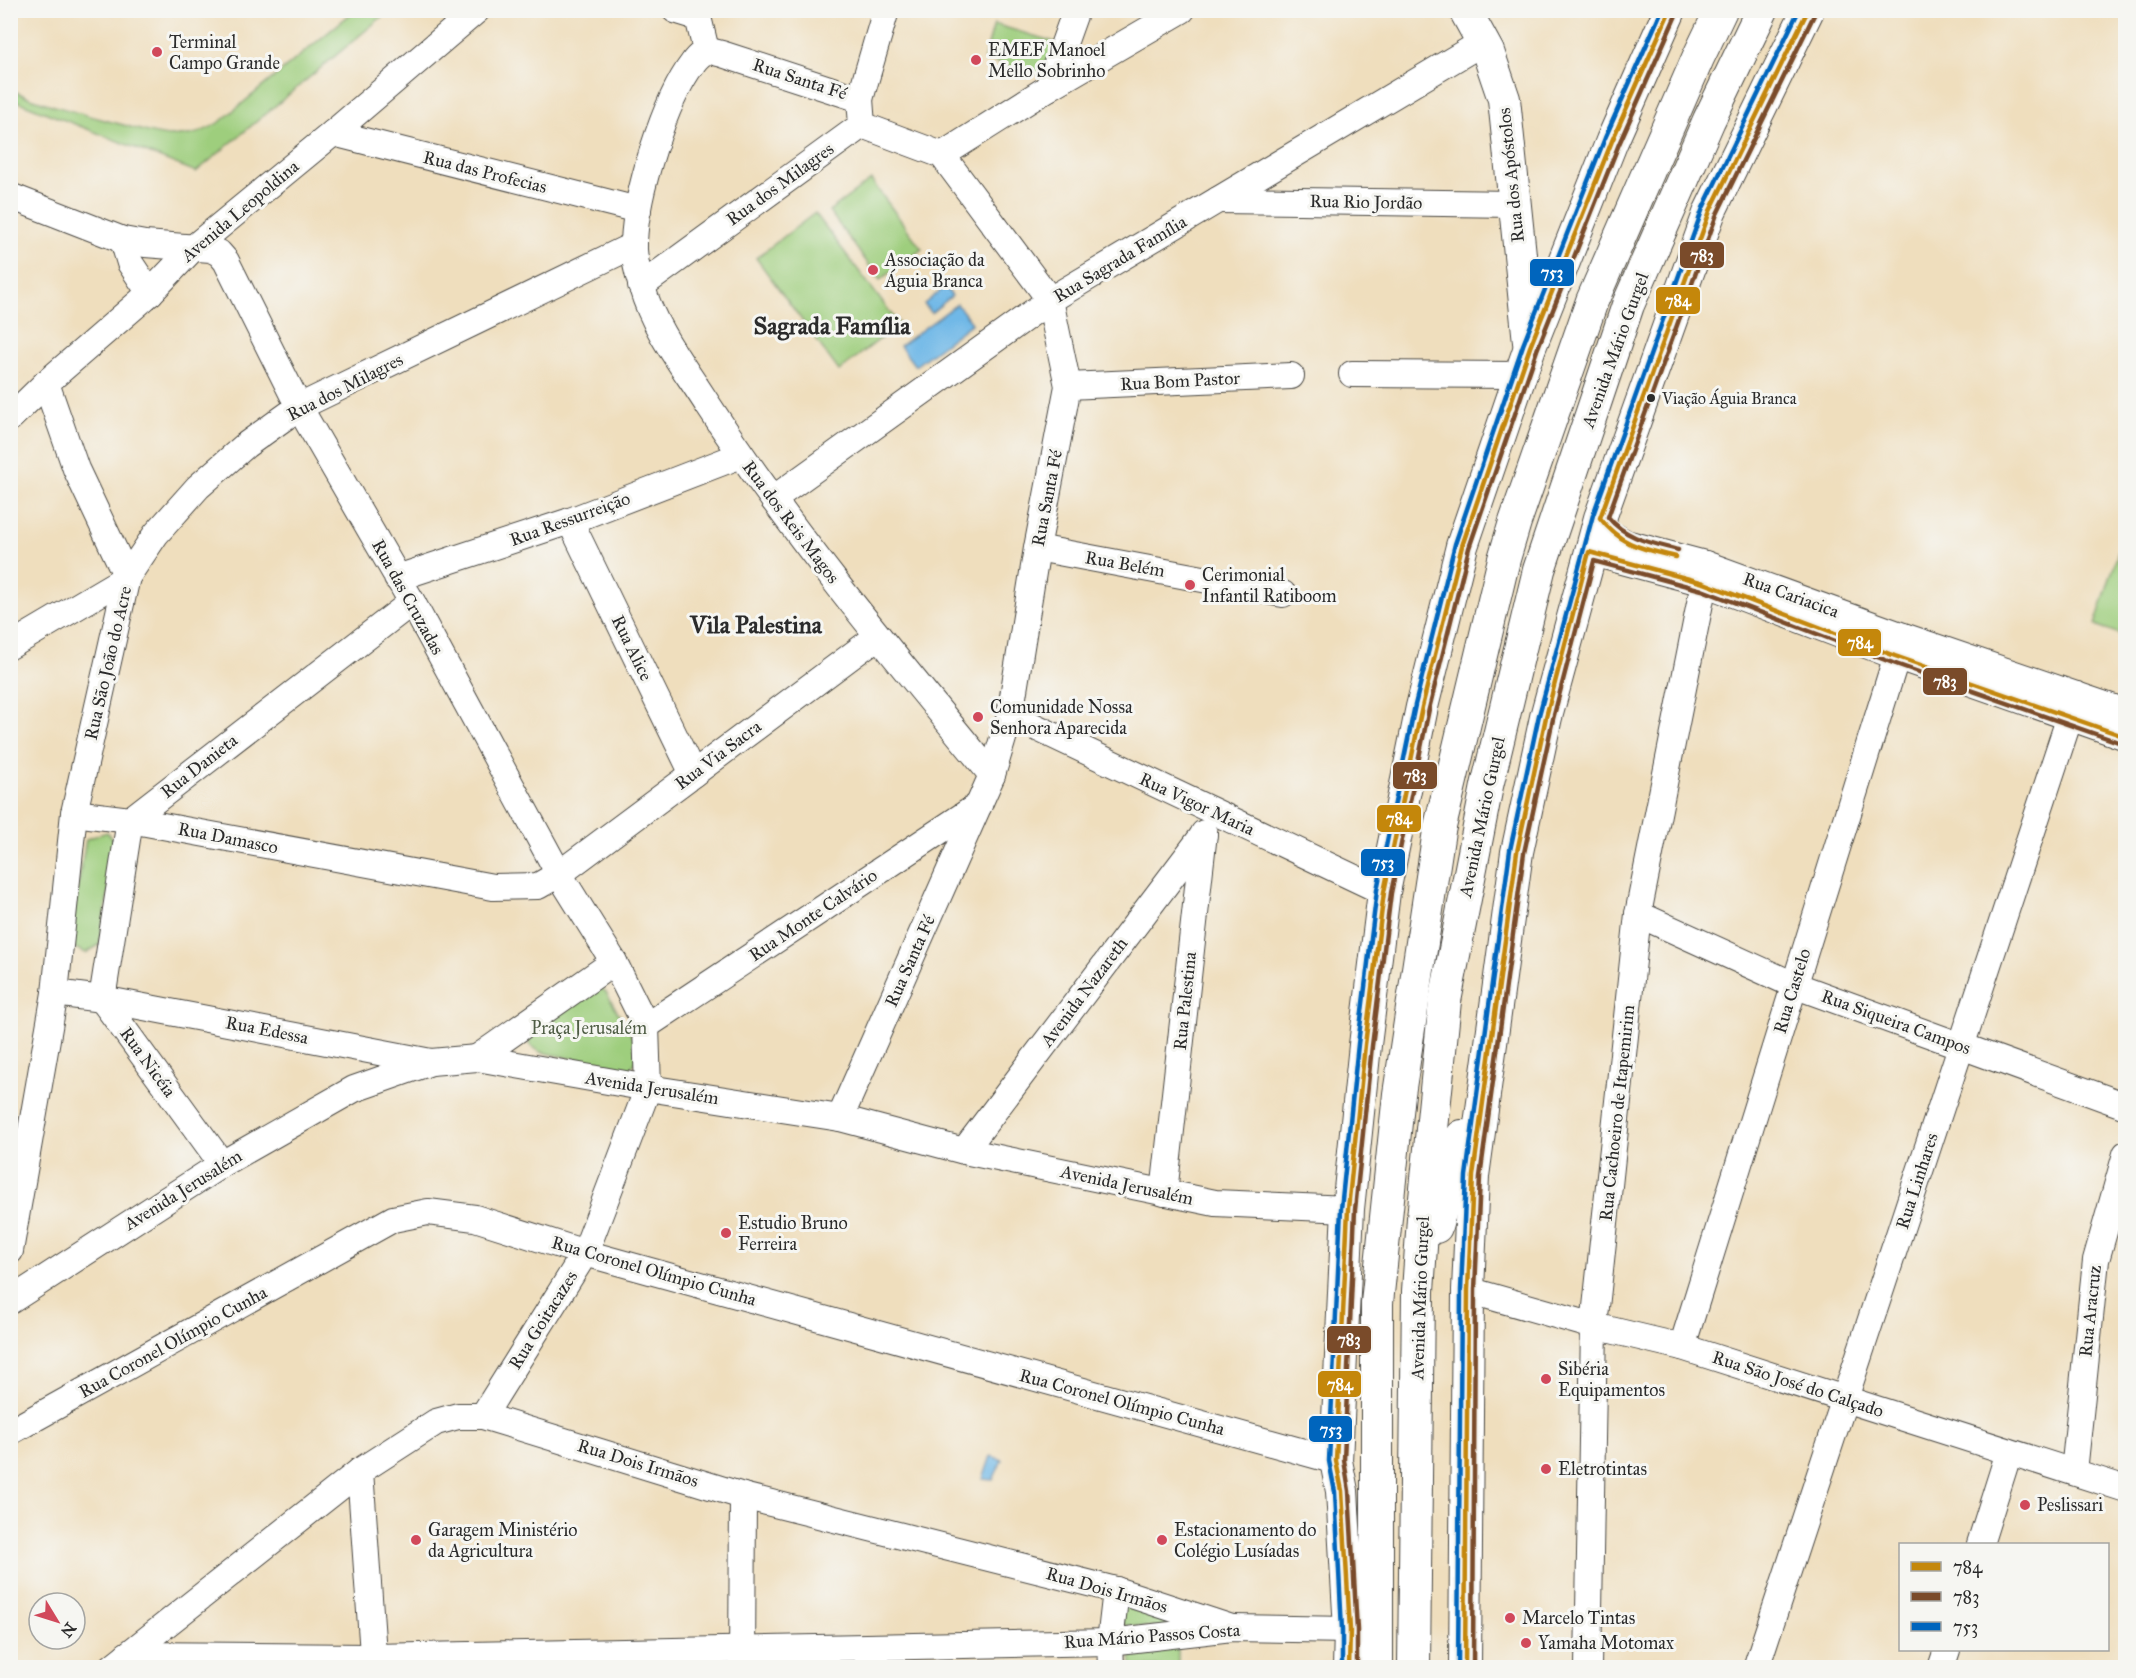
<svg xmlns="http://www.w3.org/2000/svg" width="2136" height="1678" viewBox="0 0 2136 1678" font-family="'IM FELL Great Primer',serif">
  <rect width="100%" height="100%" fill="#f6f6f2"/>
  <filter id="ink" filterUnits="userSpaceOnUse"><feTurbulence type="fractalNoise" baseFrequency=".0167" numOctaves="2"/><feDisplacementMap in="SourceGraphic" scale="12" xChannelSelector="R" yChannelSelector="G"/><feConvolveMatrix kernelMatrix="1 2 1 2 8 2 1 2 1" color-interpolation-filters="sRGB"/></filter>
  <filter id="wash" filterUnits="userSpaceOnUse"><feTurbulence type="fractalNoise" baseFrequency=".008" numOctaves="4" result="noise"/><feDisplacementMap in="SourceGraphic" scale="24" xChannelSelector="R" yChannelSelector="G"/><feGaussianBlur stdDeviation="1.35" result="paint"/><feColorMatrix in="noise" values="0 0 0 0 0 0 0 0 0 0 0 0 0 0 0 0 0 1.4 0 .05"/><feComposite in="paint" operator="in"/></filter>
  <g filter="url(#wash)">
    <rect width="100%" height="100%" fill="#efdebd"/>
    <g fill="#9ece7d" stroke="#647c54" stroke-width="1.5">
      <path d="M354,11H389L196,172L11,99V90C45,105 83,114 120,124C139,129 159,137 178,136C194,136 208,130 221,121Z"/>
      <polygon points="994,24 1058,43 1048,77 984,59"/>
      <polygon points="871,180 922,249 880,280 829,211"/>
      <polygon points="815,213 899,324 839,371 756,258"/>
      <polygon points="2125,531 2125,636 2095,625"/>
      <polygon points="107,832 117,844 99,945 86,953 68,945 86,839"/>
      <polygon points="596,984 606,992 638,1047 636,1061 630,1070 540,1052 529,1044 530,1034"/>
      <polygon points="1119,1601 1175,1616 1171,1629 1121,1625"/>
      <polygon points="1178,1645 1178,1667 1131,1667 1130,1646"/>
    </g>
    <g fill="#6fb8e7" stroke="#4d7289" stroke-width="1.5">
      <polygon points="945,287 952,296 931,313 924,304"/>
      <polygon points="957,304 972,323 915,366 900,346"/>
      <polygon points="991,1456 1002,1460 993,1480 983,1479"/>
    </g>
  </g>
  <g filter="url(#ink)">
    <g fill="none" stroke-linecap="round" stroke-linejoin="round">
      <defs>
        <g id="minor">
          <polyline points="675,10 698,17"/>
          <path d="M701,10L698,17L706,50C701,54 696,58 693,63C664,101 636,194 634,242C633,256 638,274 642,287C654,330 684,367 708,405C793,535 893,655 992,775"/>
          <polyline points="706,50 722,54 860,99 862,125 942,155 1050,300 1068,386 1037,548 1010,715 992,775 840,1118"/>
          <polyline points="1048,88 1076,10"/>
          <polyline points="860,99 886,10"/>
          <polyline points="333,133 638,210"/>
          <polyline points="942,155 1048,88 1182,10"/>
          <polyline points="10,196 123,240 145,244 211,249 219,253 226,261 299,407 412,602 559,874 614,962 646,1026 648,1088 585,1253 483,1416"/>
          <polyline points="1218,200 1515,204"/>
          <polyline points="123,240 130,263 150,293"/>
          <polyline points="641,286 862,125"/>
          <polyline points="1352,374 1521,375"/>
          <polyline points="1068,386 1291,376"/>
          <polyline points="10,418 46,383 150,293 193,248 333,133 477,10"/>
          <polyline points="773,499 1050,300 1483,42"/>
          <polyline points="1600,518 1609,533 1626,543 1705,564 1903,636 2126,712"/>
          <polyline points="570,521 693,774"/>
          <polyline points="1037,548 1283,594"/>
          <polyline points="1589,552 1704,583 1895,656 2126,737"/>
          <polyline points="397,578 570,521 741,455"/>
          <polyline points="10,646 127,577 156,534 198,487 246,445 299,407 634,245"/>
          <polyline points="1010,715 1384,892"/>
          <polyline points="74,813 130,820 493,887 538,886 559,874 878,636"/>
          <polyline points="1638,914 1794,985 2126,1106"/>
          <polyline points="55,993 102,999 431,1062"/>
          <polyline points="102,999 130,820 412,602"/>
          <polyline points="102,999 222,1164"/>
          <polyline points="646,1026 979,805"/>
          <polyline points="477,1058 614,962"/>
          <polyline points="964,1151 1204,834"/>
          <polyline points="1164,1193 1204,833"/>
          <polyline points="10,1251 55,993 74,813 127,577 76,469 46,383"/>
          <polyline points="1468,1290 1594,1326 1682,1347 2126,1489"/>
          <polyline points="10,1301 222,1164 354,1089 431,1062 477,1058 648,1088 840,1118 964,1151 1215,1203 1348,1209"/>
          <polyline points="1682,1347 1903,636"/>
          <polyline points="10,1432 393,1219 428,1212 475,1218 585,1253 1336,1461"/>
          <polyline points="360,1471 374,1668"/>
          <polyline points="2074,1472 2096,1260 2126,1154"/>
          <polyline points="1980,1544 2009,1452"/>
          <polyline points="127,1655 373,1657 1110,1642 1232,1628 1350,1630"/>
          <polyline points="111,1668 360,1471 436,1422 458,1416 483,1416 743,1496 1116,1590 1232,1628"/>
          <polyline points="742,1668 743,1496"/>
          <polyline points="1111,1668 1110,1642 1116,1590"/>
          <polyline points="1588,1668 1594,1326 1638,914 1704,583 1705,564"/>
          <polyline points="1756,1668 2077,695"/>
          <polyline points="1941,1668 1947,1650"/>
        </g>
        <g id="major">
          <polyline points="1465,10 1488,52 1504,99 1529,342"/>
          <polyline points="1436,1227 1462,1136"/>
          <polyline points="1349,1668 1350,1630 1342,1491 1336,1461 1348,1209 1365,1045 1384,892 1422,707 1462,546 1530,347 1612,141 1670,10"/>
          <polyline points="1377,1668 1377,1303 1399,1094 1439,831 1504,559 1515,522 1592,301 1698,58 1721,10"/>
          <polyline points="1414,1668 1418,1291 1423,1218 1445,1001 1487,786 1539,570 1628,305 1709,120 1762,10"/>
          <polyline points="1465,1668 1468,1290 1473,1176 1517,852 1546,717 1600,518 1710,211 1808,10"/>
        </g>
      </defs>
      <use href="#minor" stroke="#484641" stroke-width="28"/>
      <use href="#major" stroke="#484641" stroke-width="34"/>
      <use href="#minor" stroke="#fff" stroke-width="26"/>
      <use href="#major" stroke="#fff" stroke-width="32"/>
      <defs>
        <g id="bus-1">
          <path d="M1676,557C1644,549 1621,546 1600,518L1710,211L1808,10"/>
          <polyline points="1349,1668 1350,1630 1342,1491 1336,1461 1348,1209 1365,1045 1384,892 1422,707 1462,546 1530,347 1612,141 1670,10"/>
          <polyline points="1465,1668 1468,1290 1473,1176 1517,852 1546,717 1589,552 1704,583 1895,656 2126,737"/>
        </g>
        <g id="bus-2">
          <path d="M1678,550C1652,543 1626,539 1608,517L1717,214L1815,13"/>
          <polyline points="1357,1668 1357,1630 1349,1491 1344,1460 1355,1210 1372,1046 1391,893 1429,709 1469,548 1537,350 1619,144 1677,13"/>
          <polyline points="1473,1668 1475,1290 1480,1177 1524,853 1553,719 1594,561 1702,590 1893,663 2124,744"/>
        </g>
        <g id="bus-3">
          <polyline points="1342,1668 1342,1630 1335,1492 1329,1461 1341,1209 1358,1044 1377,890 1415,705 1455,544 1523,345 1605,138 1662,10"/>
          <polyline points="1458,1668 1461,1290 1466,1176 1510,850 1539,715 1593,515 1703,208 1799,10"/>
        </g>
      </defs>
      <use href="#bus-1" stroke="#f6f6f2" stroke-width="9"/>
      <use href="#bus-2" stroke="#f6f6f2" stroke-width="9"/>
      <use href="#bus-3" stroke="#f6f6f2" stroke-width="9"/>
      <use href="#bus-1" stroke="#c4870b" stroke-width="4.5"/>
      <use href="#bus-2" stroke="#7a4b2a" stroke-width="4.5"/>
      <use href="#bus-3" stroke="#0065bd" stroke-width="4.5"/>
    </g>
  </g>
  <g fill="#d1495b" stroke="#f6f6f2" stroke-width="2">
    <circle cx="157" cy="52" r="6"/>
    <circle cx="976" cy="60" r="6"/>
    <circle cx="873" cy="270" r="6"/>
    <circle cx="1190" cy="585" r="6"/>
    <circle cx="978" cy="717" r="6"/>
    <circle cx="726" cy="1233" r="6"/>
    <circle cx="1546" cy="1379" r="6"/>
    <circle cx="1546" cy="1469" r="6"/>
    <circle cx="2025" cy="1505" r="6"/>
    <circle cx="416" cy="1540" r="6"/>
    <circle cx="1162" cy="1540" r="6"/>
    <circle cx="1510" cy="1618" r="6"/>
    <circle cx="1526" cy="1643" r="6"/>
  </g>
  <circle fill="#2b2b2b" stroke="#f6f6f2" stroke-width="2" cx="1651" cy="398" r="5"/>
  <g text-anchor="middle" stroke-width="6" stroke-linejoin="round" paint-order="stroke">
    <g font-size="16" fill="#2b2b2b" stroke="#f6f6f2" text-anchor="start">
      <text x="1662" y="404">Viação Águia Branca</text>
    </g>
    <g font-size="18" fill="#2b2b2b" stroke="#f6f6f2" text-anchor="start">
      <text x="169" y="48">Terminal<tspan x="169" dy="21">Campo Grande</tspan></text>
      <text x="988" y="56">EMEF Manoel<tspan x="988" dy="21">Mello Sobrinho</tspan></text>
      <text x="885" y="266">Associação da<tspan x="885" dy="21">Águia Branca</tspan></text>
      <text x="1202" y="581">Cerimonial<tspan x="1202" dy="21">Infantil Ratiboom</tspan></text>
      <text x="990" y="713">Comunidade Nossa<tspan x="990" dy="21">Senhora Aparecida</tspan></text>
      <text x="738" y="1229">Estudio Bruno<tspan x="738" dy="21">Ferreira</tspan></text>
      <text x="1558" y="1375">Sibéria<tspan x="1558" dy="21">Equipamentos</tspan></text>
      <text x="1558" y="1475">Eletrotintas</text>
      <text x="2037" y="1511">Peslissari</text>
      <text x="428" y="1536">Garagem Ministério<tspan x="428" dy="21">da Agricultura</tspan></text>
      <text x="1174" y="1536">Estacionamento do<tspan x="1174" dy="21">Colégio Lusíadas</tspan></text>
      <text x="1522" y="1624">Marcelo Tintas</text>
      <text x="1538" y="1649">Yamaha Motomax</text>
    </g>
    <g font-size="18" fill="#2b2b2b" stroke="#f6f6f2">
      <text transform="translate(800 79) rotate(18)" y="6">Rua Santa Fé</text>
      <text transform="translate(485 172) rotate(14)" y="6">Rua das Profecias</text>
      <text transform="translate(1511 175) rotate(-96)" y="6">Rua dos Apóstolos</text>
      <text transform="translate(780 184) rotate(-36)" y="6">Rua dos Milagres</text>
      <text transform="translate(1366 202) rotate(1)" y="6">Rua Rio Jordão</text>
      <text transform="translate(240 211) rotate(-40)" y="6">Avenida Leopoldina</text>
      <text transform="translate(1120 259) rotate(-31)" y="6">Rua Sagrada Família</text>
      <text transform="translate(1615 350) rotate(-70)" y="6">Avenida Mário Gurgel</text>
      <text transform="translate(1180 381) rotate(-3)" y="6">Rua Bom Pastor</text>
      <text transform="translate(345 387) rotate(-27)" y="6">Rua dos Milagres</text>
      <text transform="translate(1047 498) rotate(-79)" y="6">Rua Santa Fé</text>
      <text transform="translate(570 519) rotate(-20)" y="6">Rua Ressurreição</text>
      <text transform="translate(791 522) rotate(53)" y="6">Rua dos Reis Magos</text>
      <text transform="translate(1125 564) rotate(10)" y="6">Rua Belém</text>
      <text transform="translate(1791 595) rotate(20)" y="6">Rua Cariacica</text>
      <text transform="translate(408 597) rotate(61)" y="6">Rua das Cruzadas</text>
      <text transform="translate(632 648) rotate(64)" y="6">Rua Alice</text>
      <text transform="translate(108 663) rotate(-77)" y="6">Rua São João do Acre</text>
      <text transform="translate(718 755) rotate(-37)" y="6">Rua Via Sacra</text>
      <text transform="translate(199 766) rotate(-38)" y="6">Rua Danieta</text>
      <text transform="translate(1197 804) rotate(25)" y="6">Rua Vigor Maria</text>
      <text transform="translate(1482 817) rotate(-78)" y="6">Avenida Mário Gurgel</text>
      <text transform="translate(228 838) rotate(11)" y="6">Rua Damasco</text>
      <text transform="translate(813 915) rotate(-34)" y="6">Rua Monte Calvário</text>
      <text transform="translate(910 961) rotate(-66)" y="6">Rua Santa Fé</text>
      <text transform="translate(1792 991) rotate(-73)" y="6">Rua Castelo</text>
      <text transform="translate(1084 992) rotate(-53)" y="6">Avenida Nazareth</text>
      <text transform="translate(1185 1001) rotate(-84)" y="6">Rua Palestina</text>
      <text transform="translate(1896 1022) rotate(20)" y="6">Rua Siqueira Campos</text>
      <text transform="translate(267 1030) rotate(11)" y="6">Rua Edessa</text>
      <text transform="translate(148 1062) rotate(54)" y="6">Rua Nicéia</text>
      <text transform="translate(652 1088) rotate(9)" y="6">Avenida Jerusalém</text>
      <text transform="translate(1617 1113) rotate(-84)" y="6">Rua Cachoeiro de Itapemirim</text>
      <text transform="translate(1917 1181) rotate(-72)" y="6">Rua Linhares</text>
      <text transform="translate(1127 1185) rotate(12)" y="6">Avenida Jerusalém</text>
      <text transform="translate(183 1190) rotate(-32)" y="6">Avenida Jerusalém</text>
      <text transform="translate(654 1271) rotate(16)" y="6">Rua Coronel Olímpio Cunha</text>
      <text transform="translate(1420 1298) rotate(-88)" y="6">Avenida Mário Gurgel</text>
      <text transform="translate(2090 1311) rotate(-84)" y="6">Rua Aracruz</text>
      <text transform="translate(543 1320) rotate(-58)" y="6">Rua Goitacazes</text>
      <text transform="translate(173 1342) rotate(-29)" y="6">Rua Coronel Olímpio Cunha</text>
      <text transform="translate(1798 1384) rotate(18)" y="6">Rua São José do Calçado</text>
      <text transform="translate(1122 1402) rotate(15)" y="6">Rua Coronel Olímpio Cunha</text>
      <text transform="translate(638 1463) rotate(17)" y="6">Rua Dois Irmãos</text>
      <text transform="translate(1107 1590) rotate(16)" y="6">Rua Dois Irmãos</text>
      <text transform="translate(1152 1636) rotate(-4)" y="6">Rua Mário Passos Costa</text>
    </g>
    <g font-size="18" fill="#4e5c44" stroke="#f6f6f2">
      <text x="589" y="1034">Praça Jerusalém</text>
    </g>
    <g font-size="24" font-weight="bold" fill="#2b2b2b" stroke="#f6f6f2">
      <text x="832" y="334">Sagrada Família</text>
      <text x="756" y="633">Vila Palestina</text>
    </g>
  </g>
  <g stroke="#f6f6f2" stroke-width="2">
    <rect x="1679" y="241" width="46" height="28" rx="6" fill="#7a4b2a"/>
    <rect x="1529" y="258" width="46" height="29" rx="6" fill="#0065bd"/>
    <rect x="1655" y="286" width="46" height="29" rx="6" fill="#c4870b"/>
    <rect x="1837" y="628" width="45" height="29" rx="6" fill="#c4870b"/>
    <rect x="1922" y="667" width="46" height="29" rx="6" fill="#7a4b2a"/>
    <rect x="1392" y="761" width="46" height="29" rx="6" fill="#7a4b2a"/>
    <rect x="1376" y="804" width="46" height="29" rx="6" fill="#c4870b"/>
    <rect x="1360" y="848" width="46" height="29" rx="6" fill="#0065bd"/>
    <rect x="1326" y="1325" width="46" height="29" rx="6" fill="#7a4b2a"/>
    <rect x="1317" y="1370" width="45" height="28" rx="6" fill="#c4870b"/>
    <rect x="1308" y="1415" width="45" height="28" rx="6" fill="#0065bd"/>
  </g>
  <g font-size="16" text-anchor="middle" font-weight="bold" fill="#fff">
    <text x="1702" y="261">783</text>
    <text x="1552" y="278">753</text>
    <text x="1678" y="306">784</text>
    <text x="1860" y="648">784</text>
    <text x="1945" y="687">783</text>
    <text x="1415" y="781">783</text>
    <text x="1399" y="824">784</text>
    <text x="1383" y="868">753</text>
    <text x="1349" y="1345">783</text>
    <text x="1340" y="1390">784</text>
    <text x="1331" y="1435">753</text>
  </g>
  <rect width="2136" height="1678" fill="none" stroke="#f6f6f2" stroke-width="36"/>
  <rect x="1899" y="1543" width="210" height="108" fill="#f6f6f2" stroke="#a5a5a2" stroke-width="1.5"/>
  <rect x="1911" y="1562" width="30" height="9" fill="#c4870b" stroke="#a5a5a2" stroke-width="1.5"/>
  <text x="1953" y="1573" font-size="18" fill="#2b2b2b">784</text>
  <rect x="1911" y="1592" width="30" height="9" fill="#7a4b2a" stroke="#a5a5a2" stroke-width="1.5"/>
  <text x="1953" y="1603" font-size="18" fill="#2b2b2b">783</text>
  <rect x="1911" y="1622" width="30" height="9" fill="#0065bd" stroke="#a5a5a2" stroke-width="1.5"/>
  <text x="1953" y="1633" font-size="18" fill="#2b2b2b">753</text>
  <g transform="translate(57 1621) rotate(128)"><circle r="28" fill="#f6f6f2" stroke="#a5a5a2" stroke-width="1.5"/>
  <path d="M0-4.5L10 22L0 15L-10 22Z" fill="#d1495b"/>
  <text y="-9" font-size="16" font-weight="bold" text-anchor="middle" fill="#2b2b2b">N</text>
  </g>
</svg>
